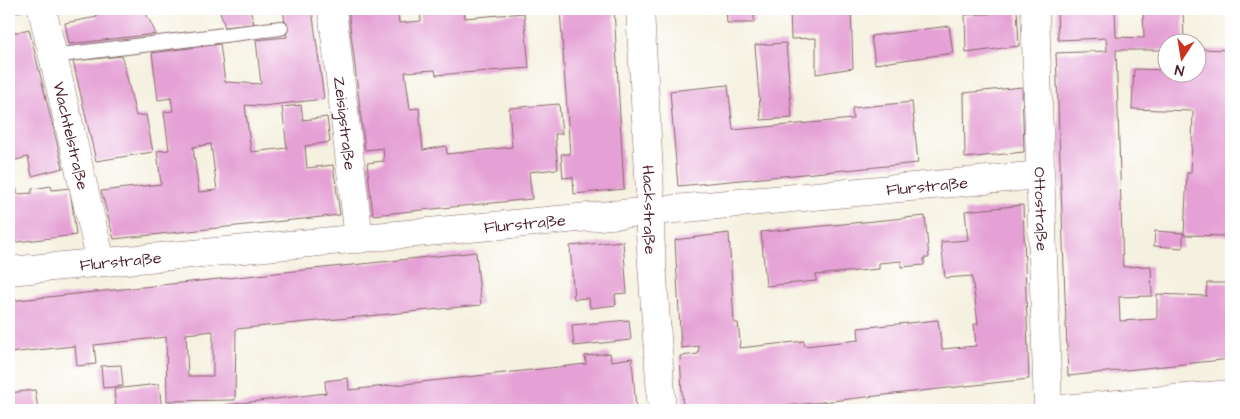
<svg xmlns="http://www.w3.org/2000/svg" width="1240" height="419" viewBox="0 0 1240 419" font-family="'Architects Daughter',sans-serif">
  <rect width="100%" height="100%" fill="#fff"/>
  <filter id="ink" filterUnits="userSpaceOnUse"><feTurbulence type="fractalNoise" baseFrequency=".02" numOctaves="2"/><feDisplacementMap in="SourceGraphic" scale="10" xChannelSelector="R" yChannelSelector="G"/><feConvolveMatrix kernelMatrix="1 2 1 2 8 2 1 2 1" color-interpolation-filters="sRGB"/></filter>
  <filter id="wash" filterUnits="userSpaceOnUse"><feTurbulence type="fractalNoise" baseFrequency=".0096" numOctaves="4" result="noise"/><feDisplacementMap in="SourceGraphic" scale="20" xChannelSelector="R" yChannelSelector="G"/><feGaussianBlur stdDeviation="1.12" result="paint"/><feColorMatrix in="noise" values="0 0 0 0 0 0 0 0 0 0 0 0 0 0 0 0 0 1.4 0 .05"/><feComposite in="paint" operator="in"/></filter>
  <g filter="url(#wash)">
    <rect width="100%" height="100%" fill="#f5f1e0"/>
    <g id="blocks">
      <g fill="#e5a1d5" fill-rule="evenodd">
        <polygon points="9,9 25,9 25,10 9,15"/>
        <polygon points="95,9 144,9 156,34 69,44 65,23 97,17"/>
        <polygon points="219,9 250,9 254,24 225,27"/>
        <path d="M283,9H312L324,99L263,106L245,105L251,152L287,148L282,107L301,105L303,120L327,117L330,142L305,146L307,168L333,165L340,215L114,239L101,191L161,184L157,151L169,150L164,112L173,111L171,98L158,100L152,53L220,44L225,82L261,84L256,40L287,37ZM211,144L217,190L199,192L193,147Z"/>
        <polygon points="348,9 398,9 399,23 421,21 420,9 464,9 465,18 524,13 529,68 436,75 435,70 405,72 410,109 419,108 423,150 446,146 447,154 512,147 509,108 559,104 562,134 555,134 558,169 529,172 532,199 373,215 367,163 384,161 383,148 365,150"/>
        <polygon points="560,9 614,9 624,189 574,194 573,177 563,178 561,154 570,154"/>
        <polygon points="726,9 754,9 754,23 727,23"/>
        <polygon points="790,9 851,9 853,68 816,74 816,38 791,39"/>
        <polygon points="990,9 1017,9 1019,46 966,53 965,15 990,14"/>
        <polygon points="1057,9 1115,9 1116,37 1144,38 1143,9 1183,9 1184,42 1168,42 1168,50 1116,50 1123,267 1151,266 1152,296 1119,297 1120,321 1157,319 1157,294 1206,296 1207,283 1231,283 1231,359 1068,376 1056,53 1107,51 1106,38 1058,40"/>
        <polygon points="949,26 953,53 875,64 871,36"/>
        <polygon points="29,29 63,168 32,176 28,157 12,161 9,149 9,34"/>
        <polygon points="786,43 792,118 761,120 755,45"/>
        <polygon points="1198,49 1231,50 1231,236 1184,235 1187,173 1191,173 1193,111 1132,109 1134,69 1168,70 1168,72 1198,72"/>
        <polygon points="122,56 136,116 146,115 153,152 96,161 73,61"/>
        <polygon points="728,85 733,130 853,119 852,108 912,102 918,163 678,186 670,91"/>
        <polygon points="1022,87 1024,152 965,158 964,93"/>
        <polygon points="51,186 52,190 70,188 76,235 9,243 9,190 17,189 17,194 32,193 32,189"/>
        <polygon points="1023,205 1029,379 750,410 683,410 680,356 698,354 699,346 681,348 675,240 729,233 734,323 738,323 740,341 739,348 804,341 805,346 859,340 858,328 938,320 942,349 976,346 974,324 978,324 972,276 945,278 941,242 968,240 965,211"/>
        <polygon points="925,216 929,258 924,258 924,265 901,267 901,261 879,263 879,269 816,275 816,281 766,286 761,232"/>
        <polygon points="1155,231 1183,233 1183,248 1154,246"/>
        <polygon points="623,241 627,293 615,294 616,305 590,308 589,298 574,299 570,246"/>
        <path d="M476,252L481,305L236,329L235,400L167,401L166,337L94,345L96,364L77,366L75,346L9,353V301ZM213,331V376H188L186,334Z"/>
        <polygon points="629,320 631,340 574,346 572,325"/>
        <polygon points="610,353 611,361 632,358 636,410 226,410 225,405 326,393 325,381 348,378 349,390 586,364 585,356"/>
        <polygon points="121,365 123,386 103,388 101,366"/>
        <polygon points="159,384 162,410 116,410 114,389"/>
        <polygon points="35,390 38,410 9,410 9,393"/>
      </g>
    </g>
  </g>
  <g filter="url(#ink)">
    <use href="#blocks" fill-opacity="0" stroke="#86686a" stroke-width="1"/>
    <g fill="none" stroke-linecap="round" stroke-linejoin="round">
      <defs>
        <polyline id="service" points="53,56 281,28"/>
        <g id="minor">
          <path id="s1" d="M42,9L101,262"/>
          <path id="s2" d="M332,9L359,239"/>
          <path id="s3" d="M640,9L650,192V234L662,410"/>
          <path id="s4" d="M1035,9L1048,410"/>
          <path id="s5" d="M9,271L1040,175"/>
          <polyline points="1051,410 1231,394"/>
        </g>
      </defs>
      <use href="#service" stroke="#86686a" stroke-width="16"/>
      <use href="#minor" stroke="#86686a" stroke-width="29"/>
      <use href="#service" stroke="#fff" stroke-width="14"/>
      <use href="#minor" stroke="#fff" stroke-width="28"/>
    </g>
  </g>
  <g text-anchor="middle" stroke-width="5" stroke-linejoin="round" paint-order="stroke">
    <g font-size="16" fill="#4a1f2b" stroke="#fff">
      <text dy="6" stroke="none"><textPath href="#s2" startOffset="115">Zeisigstraße</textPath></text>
      <text dy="6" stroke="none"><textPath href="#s1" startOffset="130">Wachtelstraße</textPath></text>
      <text dy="6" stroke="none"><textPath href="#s5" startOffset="922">Flurstraße</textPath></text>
      <text dy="6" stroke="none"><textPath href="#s3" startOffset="201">Hackstraße</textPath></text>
      <text dy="6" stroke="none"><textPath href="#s4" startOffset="200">Ottostraße</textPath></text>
      <text dy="6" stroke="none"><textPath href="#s5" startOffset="518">Flurstraße</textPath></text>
      <text dy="6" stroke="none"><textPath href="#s5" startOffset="112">Flurstraße</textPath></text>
    </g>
  </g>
  <rect width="1240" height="419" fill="none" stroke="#fff" stroke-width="30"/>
  <g transform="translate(1182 58) rotate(192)"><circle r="24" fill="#ffffff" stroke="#b7a5aa"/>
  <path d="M0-4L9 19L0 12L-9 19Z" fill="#c8321e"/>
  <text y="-8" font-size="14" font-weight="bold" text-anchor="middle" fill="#4a1f2b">N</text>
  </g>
</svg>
